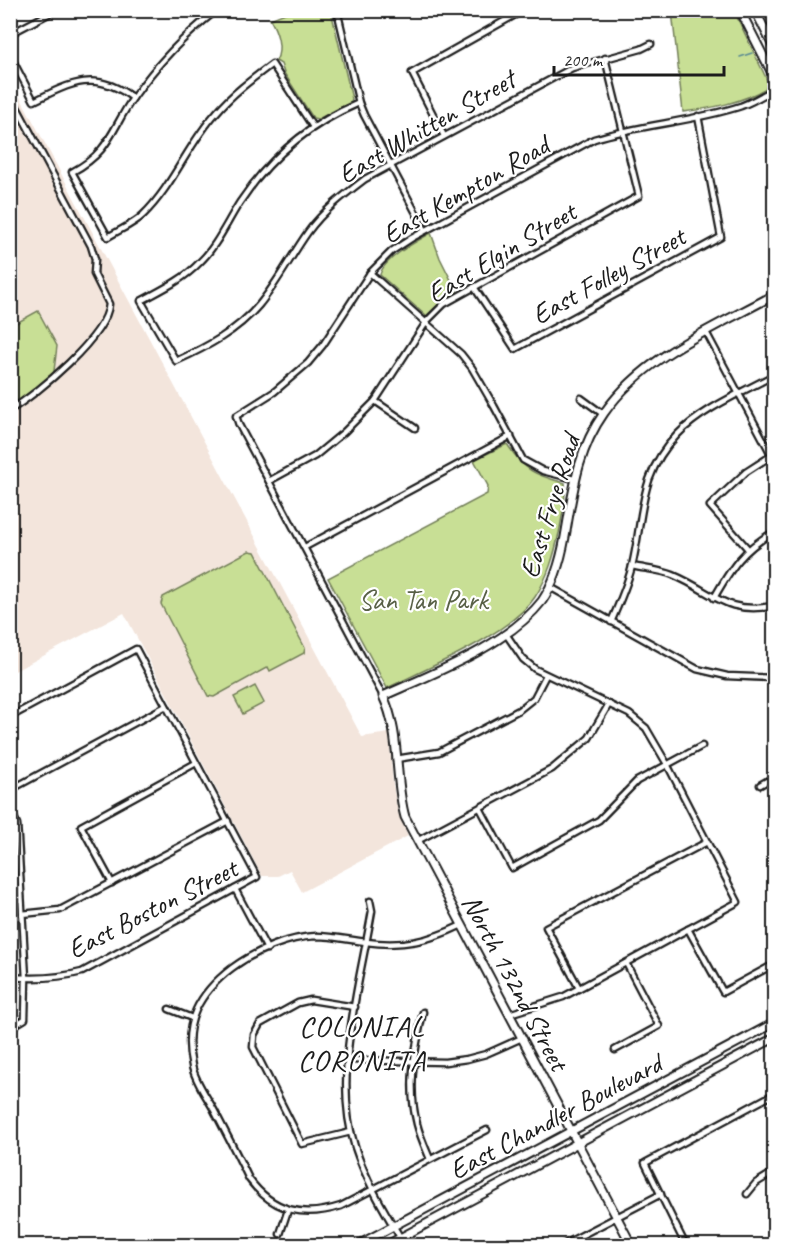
<svg xmlns="http://www.w3.org/2000/svg" width="785" height="1256" viewBox="0 0 785 1256" font-family="Caveat,sans-serif">
  <rect width="100%" height="100%" fill="#fff"/>
  <filter id="ink" filterUnits="userSpaceOnUse"><feTurbulence type="fractalNoise" baseFrequency=".0167" numOctaves="2"/><feDisplacementMap in="SourceGraphic" scale="12" xChannelSelector="R" yChannelSelector="G"/><feConvolveMatrix kernelMatrix="1 2 1 2 8 2 1 2 1" color-interpolation-filters="sRGB"/></filter>
  <g filter="url(#ink)">
    <polygon fill="#f3e5dc" points="10,78 362,737 389,733 393,785 398,812 408,836 302,892 290,870 278,876 262,876 124,613 11,673"/>
    <g fill="#c8df95" stroke="#727e58" stroke-width="1.5">
      <path d="M290,11H331L352,99L350,103L318,119L313,118L284,73L281,64L276,61C283,48 277,31 270,19Z"/>
      <path d="M672,11H734L768,82L766,88C742,103 711,108 683,112Z"/>
      <path d="M431,233L440,258L457,292L442,301L426,316L380,275C383,259 417,241 431,233Z"/>
      <polygon points="38,311 57,346 53,379 11,410 11,326"/>
      <path d="M507,444C525,471 534,475 565,483C566,499 562,517 559,533C554,556 548,577 535,597C510,634 428,668 387,688L328,578L487,494L488,486L474,460Z"/>
      <polygon points="249,551 255,552 305,648 304,653 270,671 268,667 214,697 208,696 161,604 163,597"/>
      <polygon points="255,686 264,703 243,714 234,697"/>
    </g>
    <g fill="none" stroke-linecap="round" stroke-linejoin="round">
      <g stroke="#5a8a93" stroke-width="1.5">
        <polyline points="771,28 774,27"/>
        <polyline points="740,57 752,53"/>
      </g>
      <defs>
        <g id="street">
          <path d="M217,10C185,35 156,65 133,98C111,130 110,152 72,172L108,237C119,230 134,224 143,215C173,186 188,144 216,113C232,94 252,79 272,64L313,127"/>
          <polyline points="337,10 359,103 364,115 425,230"/>
          <polyline points="337,13 353,10"/>
          <polyline points="10,34 56,10"/>
          <path d="M10,55L34,101C72,82 96,70 133,98"/>
          <path d="M10,94L91,246L95,259L94,274L109,304C107,336 37,394 10,410"/>
          <path d="M359,103C309,124 270,157 240,202C227,222 217,246 199,263C183,280 161,290 141,301L176,361C207,347 237,331 259,305C278,282 291,256 308,232C323,211 344,195 365,179L572,68L641,49L651,44"/>
          <polyline points="444,136 412,73 524,10"/>
          <polyline points="370,273 461,354 472,368 494,406 523,460 543,471 574,479"/>
          <polyline points="474,287 515,349 721,237 698,116"/>
          <polyline points="706,332 772,456"/>
          <polyline points="581,398 603,414"/>
          <polyline points="375,401 415,428"/>
          <polyline points="269,481 315,456 344,432 375,401 427,321 444,304 639,196 605,58"/>
          <polyline points="305,547 511,436"/>
          <polyline points="748,549 710,506 746,472 774,454"/>
          <path d="M632,566C645,569 661,570 673,575C714,592 724,615 774,606"/>
          <polyline points="550,587 697,669 727,676 774,678"/>
          <path d="M714,598C731,568 743,549 774,532"/>
          <path d="M611,622C619,604 627,586 632,566C644,516 638,475 677,435C702,409 743,392 774,375"/>
          <polyline points="506,634 523,659 535,669 629,714 646,728 667,764 738,902 563,997 509,1014"/>
          <path d="M383,696L239,425L236,416L274,392L308,363L323,345L370,273L392,251L412,238L594,139C642,124 693,122 741,106C752,102 764,95 774,89"/>
          <path d="M10,717L136,649L257,877L82,972C59,978 34,979 10,977"/>
          <polyline points="396,759 439,752 519,710 534,698 546,675"/>
          <polyline points="760,785 774,777"/>
          <polyline points="10,790 166,706"/>
          <polyline points="10,808 17,824 18,839 26,978 25,1019 10,1028"/>
          <polyline points="480,808 512,868 599,820 637,781 702,746"/>
          <polyline points="417,841 552,769 589,738 609,704"/>
          <polyline points="112,883 81,826 196,763"/>
          <polyline points="235,889 267,949"/>
          <path d="M370,901L372,911C360,982 332,1077 355,1147C365,1178 383,1209 400,1237"/>
          <polyline points="22,914 60,910 228,821"/>
          <path d="M462,925C429,941 403,947 366,942C349,940 333,936 316,936C288,937 255,951 232,968C199,993 182,1023 192,1066C195,1081 207,1097 214,1110C226,1133 238,1156 249,1179C273,1212 304,1218 341,1206L487,1130"/>
          <polyline points="688,929 723,992 769,967"/>
          <polyline points="579,988 546,927 707,842"/>
          <polyline points="169,1009 192,1018"/>
          <path d="M423,1012C415,1049 407,1086 417,1124C420,1136 425,1147 430,1159"/>
          <polyline points="615,1050 659,1026 626,963"/>
          <polyline points="349,1060 445,1062 467,1059 486,1054 522,1038"/>
          <polyline points="351,1132 302,1144 253,1047 254,1035 260,1024 298,1003 311,1000 355,1007"/>
          <polyline points="747,1194 756,1183 774,1172"/>
          <polyline points="280,1234 288,1210"/>
          <polyline points="561,1246 661,1194"/>
          <polyline points="686,1246 645,1163 774,1094"/>
        </g>
        <g id="secondary">
          <polyline points="740,10 774,77"/>
          <polyline points="755,10 774,48"/>
          <polyline points="356,1246 774,1023"/>
          <polyline points="385,1246 774,1038"/>
          <path d="M632,1246L405,817C394,778 401,733 383,696C434,673 508,645 542,601C555,582 561,559 565,537C573,492 577,451 604,413C645,355 714,328 774,295"/>
        </g>
      </defs>
      <use href="#street" stroke="#1c1c1c" stroke-width="9"/>
      <use href="#secondary" stroke="#1c1c1c" stroke-width="11"/>
      <use href="#street" stroke="#fff" stroke-width="4.5"/>
      <use href="#secondary" stroke="#fff" stroke-width="7"/>
    </g>
  </g>
  <g text-anchor="middle" stroke-width="4.5" stroke-linejoin="round" paint-order="stroke">
    <g font-size="28" fill="#1c1c1c" stroke="#fff">
      <text transform="translate(426 126) rotate(-30)" y="10">East Whitten Street</text>
      <text transform="translate(465 189) rotate(-30)" y="10">East Kempton Road</text>
      <text transform="translate(501 252) rotate(-31)" y="10">East Elgin Street</text>
      <text transform="translate(608 275) rotate(-29)" y="10">East Folley Street</text>
      <text transform="translate(549 506) rotate(-73)" y="10">East Frye Road</text>
      <text transform="translate(152 908) rotate(-27)" y="10">East Boston Street</text>
      <text transform="translate(516 982) rotate(62)" y="10">North 132nd Street</text>
      <text transform="translate(555 1116) rotate(-28)" y="10">East Chandler Boulevard</text>
    </g>
    <g font-size="28" fill="#586046" stroke="#fff">
      <text x="423" y="609">San Tan Park</text>
    </g>
    <g font-size="30" letter-spacing="1.5" fill="#1c1c1c" stroke="#fff">
      <text x="362" y="1036">COLONIAL<tspan x="362" dy="34">CORONITA</tspan></text>
    </g>
  </g>
  <rect width="785" height="1256" fill="none" stroke="#fff" stroke-width="36"/>
  <rect x="18" y="18" width="749" height="1220" fill="none" stroke="#1c1c1c" stroke-width="2" filter="url(#ink)"/>
  <path d="M554 66v9h170v-9" fill="none" stroke="#1c1c1c" stroke-width="3"/>
  <text x="563" y="66" font-size="18" fill="#1c1c1c" stroke="#ffffff" stroke-width="4.5" paint-order="stroke">200 m</text>
</svg>
